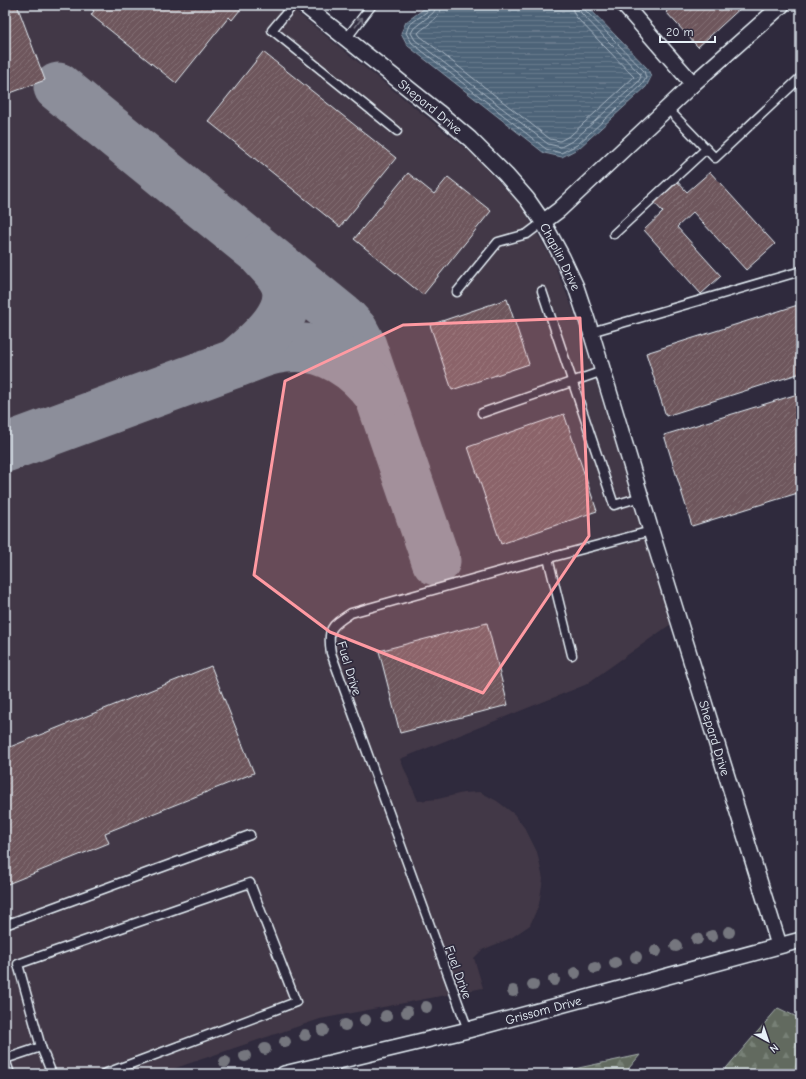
<svg xmlns="http://www.w3.org/2000/svg" width="806" height="1079" viewBox="0 0 806 1079" font-family="'Comic Neue',sans-serif">
  <defs>
    <pattern id="grass-tufts" width="24" height="20" patternUnits="userSpaceOnUse"><rect width="24" height="20" fill="#626b5f"/><path d="M3 7l-1-3M5 7V3M7 7l1-3M15 17l-1-3M17 17v-4M19 17l1-3" fill="none" stroke="#788177"/></pattern>
    <pattern id="forest-firs" width="22" height="20" patternUnits="userSpaceOnUse"><rect width="22" height="20" fill="#626b5f"/><path d="M5 1l3.5 6h-7zM16 11l3.5 6h-7z" fill="#788177"/></pattern>
    <pattern id="water-rules" width="6" height="5" patternUnits="userSpaceOnUse"><rect width="6" height="5" fill="#4d6378"/><path d="M0 2.5h6" fill="none" stroke="#677a8c"/></pattern>
    <pattern id="building-hatch" width="6" height="6" patternUnits="userSpaceOnUse"><rect width="6" height="6" fill="#6e575c"/><path d="M-1 1l2-2M0 6l6-6M5 7l2-2" fill="none" stroke="#837074"/></pattern>
  </defs>
  <rect width="100%" height="100%" fill="#2f2a3d"/>
  <filter id="ink" filterUnits="userSpaceOnUse"><feTurbulence type="fractalNoise" baseFrequency=".025" numOctaves="2"/><feDisplacementMap in="SourceGraphic" scale="8" xChannelSelector="R" yChannelSelector="G"/><feConvolveMatrix kernelMatrix="1 2 1 2 8 2 1 2 1" color-interpolation-filters="sRGB"/></filter>
  <g filter="url(#ink)">
    <polygon fill="#423846" points="5,5 292,5 290,7 475,156 522,207 553,261 577,319 671,624 585,685 400,759 418,801 438,799 463,793 480,792 497,801 514,814 526,830 537,852 543,879 539,904 530,925 511,938 482,950 474,958 483,988 320,1019 158,1074 5,1074"/>
    <path fill="url(#grass-tufts)" stroke="#a5aeac" d="M327,5H360C349,11 339,11 327,5Z"/>
    <g fill="url(#forest-firs)" stroke="#a5aeac">
      <polygon points="778,1008 801,1019 801,1074 721,1074"/>
      <polygon points="640,1055 624,1074 550,1074"/>
    </g>
    <polygon fill="url(#water-rules)" stroke="#8b9cab" points="429,5 586,5 648,69 651,77 646,87 579,148 562,157 544,153 408,46 401,33 406,22"/>
    <g fill="none" stroke-linecap="round" stroke-linejoin="round">
      <g stroke="#aab8c5" stroke-width="1">
        <polyline points="431,5 429,10 409,25 406,33 412,43 546,149 561,153 577,145 642,85 646,78 644,71 584,9 583,5"/>
        <polyline points="436,5 435,10 433,13 414,28 411,33 415,40 548,144 561,147 574,140 638,82 641,77 640,74 581,13 579,9 578,5"/>
        <path d="M442,5C441,18 428,24 419,32L418,33L420,36L550,139L560,141L571,135L634,77L576,17L573,11L572,5"/>
      </g>
      <g stroke="#8c8e9a" stroke-width="49">
        <polyline points="58,87 343,319 354,331 362,346 436,561"/>
        <path d="M236,363C248,359 261,353 274,350C318,340 353,361 379,395"/>
        <path d="M5,448L236,363C256,345 296,315 285,284C281,273 271,264 263,255"/>
      </g>
    </g>
    <g fill="url(#building-hatch)" stroke="#e8f1f8">
      <polygon points="5,5 17,5 45,80 5,95"/>
      <polygon points="87,5 244,5 232,20 229,17 176,83 91,15 94,11"/>
      <polygon points="674,5 744,5 698,47 666,12"/>
      <polygon points="263,52 396,158 340,227 208,121"/>
      <polygon points="710,172 775,244 746,270 693,212 677,227 721,276 701,294 644,230 663,212 650,198 673,177 687,192"/>
      <polygon points="408,173 434,194 448,177 491,211 423,295 354,239"/>
      <polygon points="507,299 529,364 452,390 430,325"/>
      <polygon points="801,304 801,373 666,416 646,353"/>
      <polygon points="801,393 801,492 692,526 664,435"/>
      <polygon points="564,414 597,511 501,544 468,447"/>
      <polygon points="487,623 508,705 400,733 379,651"/>
      <polygon points="211,666 254,773 105,833 109,843 5,885 5,749"/>
    </g>
    <g fill="none" stroke-linecap="round" stroke-linejoin="round">
      <defs>
        <g id="lane">
          <polyline points="293,5 272,30 397,131"/>
          <polyline points="346,39 372,5"/>
          <polyline points="667,108 715,158 801,77"/>
          <polyline points="614,234 706,149"/>
          <polyline points="542,291 614,505 641,497"/>
          <polyline points="457,292 498,242 527,234 543,222"/>
          <polyline points="591,332 801,271"/>
          <polyline points="482,413 603,371"/>
          <polyline points="548,558 572,655"/>
          <polyline points="5,925 250,835"/>
          <path d="M468,1030L331,653C327,628 331,626 351,613L515,567L651,531"/>
          <polyline points="41,1047 52,1074"/>
          <polyline points="5,1059 41,1047 18,964 250,883 296,1002 104,1074"/>
          <polyline points="5,1059 10,1074"/>
        </g>
        <g id="street">
          <path id="s1" d="M304,5L438,112L470,139L506,175L527,199L543,222L562,257L576,287L591,332L651,531L779,945"/>
          <polyline points="624,5 693,84"/>
          <polyline points="543,222 559,210 693,84 782,5"/>
          <path id="s2" d="M284,1074L468,1030L801,940"/>
        </g>
      </defs>
      <use href="#lane" stroke="#e8f1f8" stroke-width="11"/>
      <use href="#street" stroke="#e8f1f8" stroke-width="18"/>
      <use href="#lane" stroke="#2f2a3d" stroke-width="8"/>
      <use href="#street" stroke="#2f2a3d" stroke-width="15"/>
    </g>
    <g fill="#74767e">
      <circle cx="729" cy="932" r="6"/>
      <circle cx="712" cy="936" r="6"/>
      <circle cx="697" cy="939" r="6"/>
      <circle cx="676" cy="946" r="6"/>
      <circle cx="656" cy="951" r="6"/>
      <circle cx="636" cy="957" r="6"/>
      <circle cx="615" cy="963" r="6"/>
      <circle cx="595" cy="968" r="6"/>
      <circle cx="575" cy="973" r="6"/>
      <circle cx="554" cy="980" r="6"/>
      <circle cx="533" cy="985" r="6"/>
      <circle cx="513" cy="991" r="6"/>
      <circle cx="426" cy="1007" r="6"/>
      <circle cx="407" cy="1012" r="6"/>
      <circle cx="386" cy="1016" r="6"/>
      <circle cx="365" cy="1020" r="6"/>
      <circle cx="345" cy="1025" r="6"/>
      <circle cx="323" cy="1030" r="6"/>
      <circle cx="305" cy="1035" r="6"/>
      <circle cx="285" cy="1042" r="6"/>
      <circle cx="265" cy="1049" r="6"/>
      <circle cx="245" cy="1056" r="6"/>
      <circle cx="225" cy="1062" r="6"/>
    </g>
    <defs><path id="oneway-shaft" d="M-6 0H5M1.5-3L5.5 0L1.5 3" fill="none" stroke-width="1.6" stroke-linecap="round" stroke-linejoin="round"/></defs>
    <use stroke="#70707e" href="#oneway-shaft" transform="translate(359 22) rotate(-53)"/>
  </g>
  <path fill="#ff9aa2" fill-opacity="0.2" stroke="#ff9aa2" stroke-width="3" stroke-linejoin="round" d="M580,318L589,536L483,693L330,632L254,575L285,381L403,325Z"/>
  <g text-anchor="middle" stroke-width="3.5" stroke-linejoin="round" paint-order="stroke">
    <g font-size="13" fill="#e8f1f8" stroke="#2f2a3d">
      <text dy="5" stroke="none"><textPath href="#s1" startOffset="162">Shepard Drive</textPath></text>
      <text dy="5" stroke="none"><textPath href="#s1" startOffset="363">Chaplin Drive</textPath></text>
      <text transform="translate(350 668) rotate(73)" y="5">Fuel Drive</text>
      <text dy="5" stroke="none"><textPath href="#s1" startOffset="869">Shepard Drive</textPath></text>
      <text transform="translate(459 972) rotate(70)" y="5">Fuel Drive</text>
      <text dy="5" stroke="none"><textPath href="#s2" startOffset="267">Grissom Drive</textPath></text>
    </g>
  </g>
  <rect width="806" height="1079" fill="none" stroke="#2f2a3d" stroke-width="20"/>
  <rect x="10" y="10" width="786" height="1059" fill="none" stroke="#e8f1f8" stroke-width="1.5" filter="url(#ink)"/>
  <g transform="translate(768 1041) rotate(140)" stroke="#2f2a3d" stroke-width="3" paint-order="stroke">
  <path d="M0-3L7 15L0 10L-7 15Z" fill="#e8f1f8"/>
  <text y="-6" font-size="11" font-weight="bold" text-anchor="middle" fill="#e8f1f8">N</text>
  </g>
  <path d="M660 36v6h55v-6" fill="none" stroke="#e8f1f8" stroke-width="2"/>
  <text x="666" y="36" font-size="12" fill="#e8f1f8" stroke="#2f2a3d" stroke-width="3" paint-order="stroke">20 m</text>
</svg>
